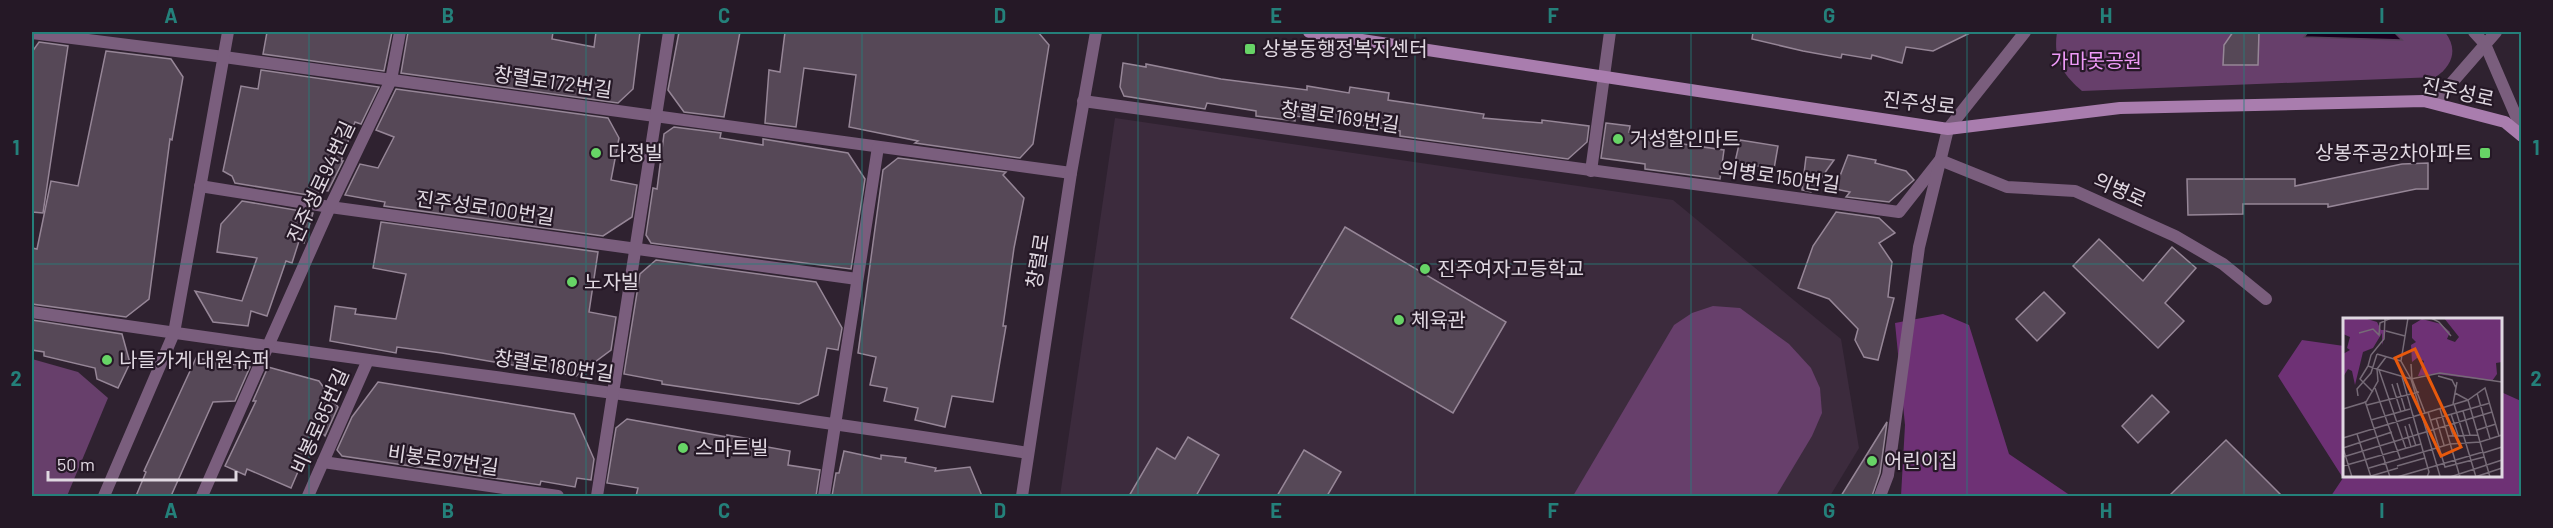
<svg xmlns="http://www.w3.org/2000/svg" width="2553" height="528" viewBox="0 0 2553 528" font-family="Barlow,'Noto Sans KR',sans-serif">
  <rect width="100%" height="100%" fill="#2f2230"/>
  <polygon fill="#3c2b3d" points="1115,118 1673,200 1841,339 1859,448 1830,496 1060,496"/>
  <g fill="#673f6b">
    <path d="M2057,32H2445C2458,49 2453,65 2436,77L2082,91C2062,74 2053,59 2057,32Z"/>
    <polygon points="1713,306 1740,308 1789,344 1811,368 1820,388 1822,413 1812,436 1776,496 1573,496 1674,325 1692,313"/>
    <polygon points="32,359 78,372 108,398 67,496 32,496"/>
  </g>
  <g fill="#6e3175">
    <polygon points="1943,314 1969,325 2009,454 2071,496 1901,496 1905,425 1895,323"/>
    <polygon points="2302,340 2344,346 2344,476 2500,476 2501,392 2521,401 2521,496 2331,496 2343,478 2278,376"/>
  </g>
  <polygon fill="#1b001f" stroke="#564159" stroke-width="1.5" points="2308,32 2394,32 2402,40 2304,37"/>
  <g fill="#564857" stroke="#968697" stroke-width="1.5">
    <polygon points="267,32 392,32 384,71 263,54"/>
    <polygon points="408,32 553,32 552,39 594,47 596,32 640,32 633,89 618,103 401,73"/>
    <polygon points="679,32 740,32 724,117 684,112 668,90"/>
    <polygon points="785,32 1038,32 1049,45 1033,144 1020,158 915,143 918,141 849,127 856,75 804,68 796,127 765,123 769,70 780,72"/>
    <polygon points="1753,32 1972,32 1933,51 1906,47 1902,63 1872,55 1871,59 1842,54 1841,58 1803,51 1752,39"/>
    <polygon points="2233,32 2259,32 2258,65 2223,65 2224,45"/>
    <polygon points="39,42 68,46 43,213 32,212 32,52"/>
    <polygon points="106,51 171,59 183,77 172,140 170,139 149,299 126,317 32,304 32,248 37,249 51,181 78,186"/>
    <polygon points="1123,63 1146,67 1146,64 1221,79 1307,90 1307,86 1349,93 1350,87 1389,93 1388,100 1484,114 1483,118 1542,123 1542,120 1589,126 1587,142 1568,159 1400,136 1400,131 1333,121 1295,116 1295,121 1256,116 1256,111 1207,103 1205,109 1124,96 1120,87"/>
    <polygon points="261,70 379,87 361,124 355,122 341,161 343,161 328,191 322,190 320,197 235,183 232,176 223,171 241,86 258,89"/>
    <polygon points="396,89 608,118 619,138 611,180 637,185 632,217 603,236 384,206 385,202 345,195 360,164 378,168 394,137 376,130"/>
    <polygon points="1606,123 1630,126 1629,132 1683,140 1683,144 1724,150 1720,179 1645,169 1645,164 1601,158"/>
    <polygon points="674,127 721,133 720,138 763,145 763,139 848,153 865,179 851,269 651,243 646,235 653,188 657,189 664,134"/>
    <polygon points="1740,140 1778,146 1774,169 1735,162"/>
    <polygon points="1848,155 1876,160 1875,163 1906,171 1914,180 1889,202 1846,197 1850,192 1835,189"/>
    <polygon points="1806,157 1834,160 1811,192 1802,190"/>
    <polygon points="898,158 1006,172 1003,175 1024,198 1014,248 1003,326 1006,326 993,402 952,396 945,427 915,420 918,408 884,401 887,388 870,385 876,357 858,353 883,170"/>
    <polygon points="2428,163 2428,189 2416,189 2328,207 2328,204 2243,204 2243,214 2188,215 2187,179 2295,179 2295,186 2402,164"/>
    <polygon points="242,201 313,213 304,243 299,241 292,263 286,261 267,316 251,311 248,326 213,322 195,291 242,301 257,258 217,252 221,224"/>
    <polygon points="1836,212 1879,218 1895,233 1879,243 1892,262 1888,297 1894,298 1878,360 1864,357 1855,340 1858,329 1829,299 1798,288 1813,246"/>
    <polygon points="381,222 598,252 589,312 616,317 611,350 576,376 442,353 397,347 396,353 330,341 335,306 356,309 355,314 396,319 406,274 373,268"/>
    <polygon points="1345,227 1506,322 1453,413 1291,318"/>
    <polygon points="2099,239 2143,281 2172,247 2196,268 2165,303 2184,321 2158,348 2073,266"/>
    <polygon points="656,260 816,282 842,328 838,350 827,348 818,395 799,404 662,384 662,381 624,374 640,274"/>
    <polygon points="2044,292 2065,313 2037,341 2016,319"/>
    <polygon points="32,320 122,334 130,363 118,388 97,379 95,368 44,356 44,352 32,350"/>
    <polygon points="196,358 250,367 235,401 213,402 171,496 136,496 146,472 144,471"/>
    <polygon points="268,367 319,381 338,407 325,436 317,427 291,488 247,469 245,475 225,466 256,401 253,401"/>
    <polygon points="378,382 574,414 594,459 591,480 577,478 575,487 541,481 540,485 342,456 337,450 352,417"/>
    <polygon points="2152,395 2169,412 2138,443 2122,426"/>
    <polygon points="627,419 727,437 727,435 751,439 750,444 790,451 788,465 820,470 816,496 636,496 638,488 607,483 616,428"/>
    <polygon points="1887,422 1880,473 1872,496 1841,496"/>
    <polygon points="1188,437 1219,455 1196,496 1129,496 1157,448 1175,459"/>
    <polygon points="2226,440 2282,496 2169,496"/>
    <polygon points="1304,450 1341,472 1327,496 1277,496"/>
    <polygon points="844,451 881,459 881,455 906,458 905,462 936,468 935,471 970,467 982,496 832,496 836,473 839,473"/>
  </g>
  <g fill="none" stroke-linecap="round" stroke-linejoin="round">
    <polyline stroke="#7a5e7d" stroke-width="12" points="202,496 268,346"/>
    <g stroke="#7a5e7d" stroke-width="12">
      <polyline points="2474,32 2485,44 2522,130"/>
      <polyline points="32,33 224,57 1071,173"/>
      <polyline points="1083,101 1899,212 1940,160 2007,187 2075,191 2175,236 2223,264 2266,299"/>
      <polyline points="2424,101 2435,102 2496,32"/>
      <polyline points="1591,171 1610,32"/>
      <polyline points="200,186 330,207 857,279"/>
      <path d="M32,312C363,362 697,401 1028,453"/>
      <polyline points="268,346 330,207 391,80 400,32"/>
      <polyline points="323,462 558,496"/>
      <polyline points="308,496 368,360"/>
      <polyline points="597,496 669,32"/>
      <polyline points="824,496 878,147"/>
    </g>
    <g stroke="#7a5e7d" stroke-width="12">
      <polyline points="104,496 174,333 228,32"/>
      <polyline points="1022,496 1071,173 1096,32"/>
      <polyline points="1880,496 1888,475 1919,247 1948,129 2025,32"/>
    </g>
    <polyline stroke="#a97dae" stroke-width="12" points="1309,32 1948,129 2120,108 2424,101 2505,122 2522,136"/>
  </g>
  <path fill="none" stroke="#24807a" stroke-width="1.5" stroke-opacity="0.55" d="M309,32V496M586,32V496M862,32V496M1138,32V496M1415,32V496M1691,32V496M1967,32V496M2244,32V496M32,264H2522"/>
  <g fill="#67d466" stroke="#251826" stroke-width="2">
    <rect x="1244" y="43" width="12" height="12" rx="3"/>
    <circle cx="1618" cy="139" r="6"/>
    <circle cx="596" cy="153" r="6"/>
    <rect x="2479" y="147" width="12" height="12" rx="3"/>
    <circle cx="1425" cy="269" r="6"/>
    <circle cx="572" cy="282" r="6"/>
    <circle cx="1399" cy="320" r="6"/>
    <circle cx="107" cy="360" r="6"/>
    <circle cx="683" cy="448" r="6"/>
    <circle cx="1872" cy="461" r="6"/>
  </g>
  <g text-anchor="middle" stroke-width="4.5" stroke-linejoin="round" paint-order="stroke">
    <g font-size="20" fill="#e0d8e1" stroke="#251826" text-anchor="start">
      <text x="1262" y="56">상봉동행정복지센터</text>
      <text x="1630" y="146">거성할인마트</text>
      <text x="608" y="160">다정빌</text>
      <text x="2473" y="160" text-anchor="end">상봉주공2차아파트</text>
      <text x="1437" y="276">진주여자고등학교</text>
      <text x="584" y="289">노자빌</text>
      <text x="1411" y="327">체육관</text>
      <text x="119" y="367">나들가게 대원슈퍼</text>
      <text x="695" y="455">스마트빌</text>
      <text x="1884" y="468">어린이집</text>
    </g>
    <g font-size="20" fill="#ef9af8" stroke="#251826">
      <text x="2096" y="68">가마못공원</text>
    </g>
    <g font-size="20" fill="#e0d8e1" stroke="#251826">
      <text transform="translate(553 82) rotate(8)" y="7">창렬로172번길</text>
      <text transform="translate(2458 92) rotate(12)" y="7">진주성로</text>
      <text transform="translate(1919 103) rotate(6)" y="7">진주성로</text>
      <text transform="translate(1340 117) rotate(8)" y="7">창렬로169번길</text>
      <text transform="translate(1780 177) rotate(8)" y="7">의병로150번길</text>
      <text transform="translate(321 182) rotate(-65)" y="7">진주성로94번길</text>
      <text transform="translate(2120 190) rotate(24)" y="7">의병로</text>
      <text transform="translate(485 208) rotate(8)" y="7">진주성로100번길</text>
      <text transform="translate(1038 261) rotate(-81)" y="7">창렬로</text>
      <text transform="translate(554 366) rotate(8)" y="7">창렬로180번길</text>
      <text transform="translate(320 421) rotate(-66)" y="7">비봉로85번길</text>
      <text transform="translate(443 460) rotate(8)" y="7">비봉로97번길</text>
    </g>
  </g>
  <g transform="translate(2343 318)">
    <rect width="159" height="159" fill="#2f2230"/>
    <path d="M0,0H21L34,4L38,12H43L39,27V15L30,30L20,34L12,67L9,53L5,51L0,59V36L7,32L4,30L7,19L0,16ZM101,0H159V44L153,45L154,56L149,63L93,56L75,58L81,43L74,40L69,44L68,27L73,24L69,20V7L79,1L98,6L107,14L104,21L112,24L116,19Z" fill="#6e3175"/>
    <path fill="none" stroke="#766b77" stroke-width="1.5" d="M42,0L41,21L28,37L25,48L34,51L43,39M65,0L58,43L68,61L97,158M88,0L96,4L108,18M43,13L62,18M16,15L30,11L36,17L37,5L48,0M34,36L58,43M68,46L69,61L82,95M25,48L17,61L30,74M36,52L63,131M95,58L109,62L113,70M59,59L86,154L84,159M54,65L62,92M49,66L58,94M32,70L57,140M112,75L125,82L147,159M134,75L147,121M15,78L14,71L28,55L34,36M22,83L47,159M110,86L114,64M111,86L133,159M24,87L76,74M0,91L23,84L35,63L34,51L68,61L97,55L159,64M97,91L117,159M120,93L127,117M85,94L102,149L141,139M108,96L115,117M103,97L110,117M93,100L101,127M28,102L67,91M88,102L147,85M66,106L73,128M62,108L68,129M134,112L153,106M14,116L28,159M105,118L135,117M0,120L125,82L142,70L156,118M0,130L49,114M0,130L9,159M140,135L159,129M0,139L149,94M0,148L78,126M54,148L82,140M26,150L107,126L137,124L159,117M28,158L55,150M54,159L140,134M107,159L159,142M132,159L159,150"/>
    <path fill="#e8590c" fill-opacity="0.15" stroke="#e8590c" stroke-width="3" d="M72,31L118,129L98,138L52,40Z"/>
    <rect width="159" height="159" fill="none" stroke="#e0d8e1" stroke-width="3"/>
  </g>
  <rect width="2553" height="528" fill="none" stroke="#251826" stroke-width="66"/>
  <path d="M48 471v9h188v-9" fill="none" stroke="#e0d8e1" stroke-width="3"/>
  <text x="57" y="471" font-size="18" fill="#e0d8e1" stroke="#251826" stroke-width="4.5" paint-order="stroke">50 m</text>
  <rect x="33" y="33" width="2487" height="462" fill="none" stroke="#24807a" stroke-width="2"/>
  <g font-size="20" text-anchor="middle" font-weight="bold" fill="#24807a">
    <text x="171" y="23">A</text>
    <text x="448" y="23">B</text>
    <text x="724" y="23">C</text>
    <text x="1000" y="23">D</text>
    <text x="1276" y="23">E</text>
    <text x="1553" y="23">F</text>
    <text x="1829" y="23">G</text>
    <text x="2106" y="23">H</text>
    <text x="2382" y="23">I</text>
    <text x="16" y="155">1</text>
    <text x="2536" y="155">1</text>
    <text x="16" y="386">2</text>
    <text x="2536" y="386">2</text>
    <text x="171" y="518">A</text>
    <text x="448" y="518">B</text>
    <text x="724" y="518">C</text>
    <text x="1000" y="518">D</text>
    <text x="1276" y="518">E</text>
    <text x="1553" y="518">F</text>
    <text x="1829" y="518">G</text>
    <text x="2106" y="518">H</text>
    <text x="2382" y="518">I</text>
  </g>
</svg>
